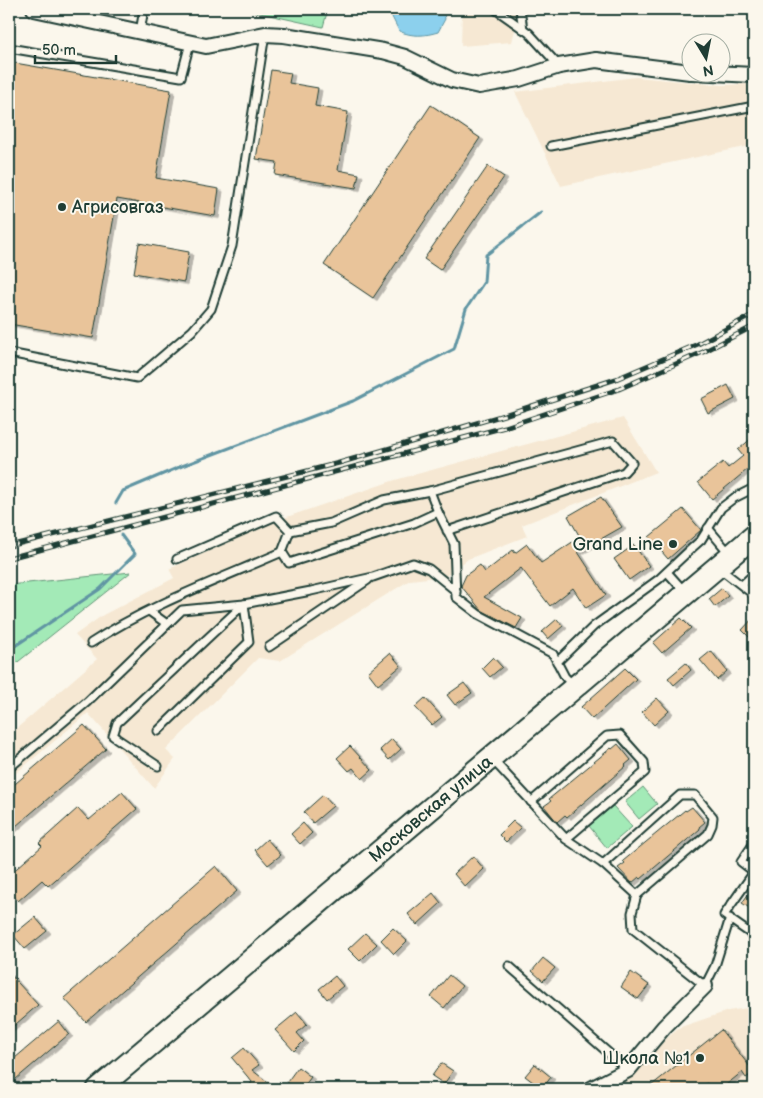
<svg xmlns="http://www.w3.org/2000/svg" width="763" height="1098" viewBox="0 0 763 1098" font-family="'Balsamiq Sans',sans-serif">
  <defs>
    <filter id="shadow"><feDropShadow dx="4" dy="2.5" stdDeviation="0" flood-color="#0004"/></filter>
  </defs>
  <rect width="100%" height="100%" fill="#fbf7ec"/>
  <filter id="ink" filterUnits="userSpaceOnUse"><feTurbulence type="fractalNoise" baseFrequency=".02" numOctaves="2"/><feDisplacementMap in="SourceGraphic" scale="10" xChannelSelector="R" yChannelSelector="G"/><feConvolveMatrix kernelMatrix="1 2 1 2 8 2 1 2 1" color-interpolation-filters="sRGB"/></filter>
  <g filter="url(#ink)">
    <g fill="#f6e8d3">
      <polygon points="462,9 520,9 512,42 461,46"/>
      <polygon points="636,77 722,85 754,84 754,145 561,186 515,92"/>
      <polygon points="623,418 656,472 522,525 527,536 468,559 446,576 410,580 280,661 258,658 166,750 175,759 154,788 88,713 9,779 9,735 97,659 75,635 103,615 174,578 169,569 278,520 395,480"/>
      <polygon points="754,1007 754,1089 613,1089 678,1028 728,1011"/>
    </g>
    <g fill="#a3eab7" stroke="#619476">
      <polygon points="242,9 328,9 323,27"/>
      <polygon points="131,572 9,669 9,585"/>
      <polygon points="643,787 657,804 639,819 625,802"/>
      <polygon points="613,806 632,827 607,848 589,826"/>
    </g>
    <path fill="#8cd0ed" stroke="#6095a3" d="M395,9H443L445,19L438,32C425,36 412,37 399,31L392,17Z"/>
    <g fill="none" stroke-linecap="round" stroke-linejoin="round">
      <g stroke="#6095a3" stroke-width="3">
        <polyline points="116,503 123,491 182,466 353,401 454,349 466,309 484,282 486,255 541,212"/>
        <polyline points="9,650 100,589 135,554 121,535"/>
      </g>
    </g>
    <g fill="#e9c49a" stroke="#1f3d34" filter="url(#shadow)">
      <polygon points="9,62 171,90 156,178 219,189 215,216 117,199 93,338 9,324"/>
      <polygon points="271,70 291,73 289,83 318,88 315,106 348,112 338,170 359,174 356,188 275,175 277,162 256,159"/>
      <polygon points="431,105 480,138 373,298 324,265"/>
      <polygon points="488,166 504,177 440,270 424,259"/>
      <polygon points="139,243 189,252 184,282 134,273"/>
      <polygon points="728,385 735,399 708,413 701,399"/>
      <polygon points="754,436 754,477 748,469 712,499 698,482 723,462 728,468 743,456 738,450"/>
      <polygon points="601,497 622,527 578,552 606,595 586,608 573,588 550,606 521,568 484,597 522,618 516,628 481,610 461,586 466,575 480,565 485,572 513,550 515,553 527,544 541,563 580,537 568,516"/>
      <polygon points="683,509 701,530 668,559 649,537"/>
      <polygon points="634,545 649,566 629,580 614,559"/>
      <polygon points="722,588 728,596 715,607 709,599"/>
      <polygon points="754,617 754,642 742,630"/>
      <polygon points="681,618 691,628 662,653 653,643"/>
      <polygon points="557,619 563,626 548,639 542,632"/>
      <polygon points="711,651 727,671 717,680 700,660"/>
      <polygon points="390,653 401,666 378,685 368,672"/>
      <polygon points="493,657 502,667 490,677 482,668"/>
      <polygon points="686,663 691,670 674,685 668,678"/>
      <polygon points="625,668 636,679 592,719 581,707"/>
      <polygon points="464,683 472,693 455,705 447,695"/>
      <polygon points="425,698 442,717 432,725 415,707"/>
      <polygon points="657,698 669,711 654,725 642,712"/>
      <polygon points="84,725 106,749 9,832 9,789"/>
      <polygon points="392,739 401,749 389,760 380,750"/>
      <polygon points="618,744 631,760 625,765 626,766 567,817 565,815 557,822 544,806 551,801 549,799 611,748 612,749"/>
      <polygon points="350,746 372,770 362,779 353,768 349,771 337,758"/>
      <polygon points="122,792 137,809 48,886 42,880 18,901 9,890 9,875 42,846 39,843 78,808 89,820"/>
      <polygon points="323,795 333,806 313,823 304,812"/>
      <polygon points="692,807 705,822 699,827 700,829 641,879 639,877 632,883 618,868 625,863 623,861 685,810 686,811"/>
      <polygon points="513,821 521,828 506,842 499,835"/>
      <polygon points="303,823 312,833 300,844 291,834"/>
      <polygon points="267,839 281,855 268,865 255,850"/>
      <polygon points="473,856 484,869 465,887 454,874"/>
      <polygon points="216,866 237,891 86,1022 64,998"/>
      <polygon points="754,886 754,911 742,903"/>
      <polygon points="433,893 441,903 417,925 408,914"/>
      <polygon points="35,917 47,931 25,949 13,935"/>
      <polygon points="393,928 407,941 394,954 381,940"/>
      <polygon points="365,933 377,944 360,961 348,949"/>
      <polygon points="543,958 555,968 543,981 532,971"/>
      <polygon points="631,972 649,985 638,999 621,987"/>
      <polygon points="9,973 38,1005 9,1030"/>
      <polygon points="449,975 462,986 444,1008 431,997"/>
      <polygon points="335,976 343,986 327,999 319,989"/>
      <polygon points="297,1012 307,1024 297,1033 304,1041 294,1051 275,1030"/>
      <polygon points="59,1021 69,1034 9,1085 9,1063"/>
      <polygon points="721,1030 754,1072 746,1078 742,1072 721,1089 712,1089 707,1083 698,1089 647,1089"/>
      <polygon points="244,1048 259,1065 252,1070 270,1084 266,1089 247,1089 252,1082 232,1058"/>
      <polygon points="441,1063 453,1071 444,1084 432,1076"/>
      <polygon points="535,1064 551,1077 542,1089 525,1076"/>
      <polygon points="298,1067 311,1077 302,1089 297,1089 287,1082"/>
    </g>
    <g fill="none" stroke-linecap="round" stroke-linejoin="round">
      <defs>
        <g id="service">
          <polyline points="495,9 529,33 559,66"/>
          <polyline points="520,9 523,29"/>
          <polyline points="140,32 144,9"/>
          <polyline points="9,48 181,77 190,43"/>
          <polyline points="551,146 754,106"/>
          <polyline points="9,353 137,378 192,331 211,309 232,246 265,34"/>
          <polyline points="430,491 384,500 331,523 290,531 282,552 289,563 414,523 438,512"/>
          <polyline points="708,528 729,553"/>
          <polyline points="447,531 624,472 632,463 613,441 430,491 438,512 454,544 456,597 478,614 553,654 565,677 574,686"/>
          <polyline points="177,559 276,516 290,531"/>
          <polyline points="719,568 754,595"/>
          <polyline points="667,572 684,591"/>
          <polyline points="742,585 754,574"/>
          <polyline points="149,611 167,624"/>
          <path d="M91,643C149,605 218,580 282,552"/>
          <polyline points="269,647 368,580"/>
          <polyline points="557,662 594,626 659,579 692,548 701,540 721,508 734,498 754,488"/>
          <polyline points="158,731 249,642 244,604 117,723 113,736 158,766"/>
          <polyline points="492,759 566,839 603,864 637,895 632,913 633,929 705,986 715,966 730,918"/>
          <polyline points="9,768 87,702 182,610 244,604 311,591 373,577 413,563 429,569 456,591"/>
          <polyline points="531,802 607,736 620,735 644,762 645,772 566,839"/>
          <polyline points="754,843 741,862 754,872"/>
          <polyline points="603,864 680,795 695,795 713,817 712,825 708,834 637,895"/>
          <polyline points="754,872 724,915 754,936"/>
          <polyline points="509,966 628,1070"/>
        </g>
        <g id="minor">
          <polyline points="34,9 206,46 265,34 284,35 383,51 405,57 452,80 479,86 519,79 559,66 596,60 690,72"/>
          <polyline points="692,72 754,75"/>
          <polyline points="591,1089 628,1070 664,1027 705,986"/>
        </g>
        <g id="primary">
          <path id="s1" d="M98,1089L754,536"/>
        </g>
      </defs>
      <use href="#service" stroke="#1f3d34" stroke-width="11"/>
      <use href="#minor" stroke="#1f3d34" stroke-width="18"/>
      <use href="#primary" stroke="#1f3d34" stroke-width="25"/>
      <use href="#service" stroke="#fbf7ec" stroke-width="7"/>
      <use href="#minor" stroke="#fbf7ec" stroke-width="14"/>
      <use href="#primary" stroke="#fbf7ec" stroke-width="21"/>
      <defs>
        <g id="rail">
          <polyline points="9,546 339,463 504,415 616,379 698,344 754,314"/>
          <polyline points="9,558 505,427 619,389 703,352 754,326"/>
        </g>
      </defs>
      <use href="#rail" stroke="#1f3d34" stroke-width="5"/>
      <use href="#rail" stroke="#fbf7ec" stroke-width="3" stroke-dasharray="9" stroke-linecap="butt"/>
    </g>
  </g>
  <g fill="#1f3d34" stroke="#fbf7ec" stroke-width="2">
    <circle cx="62" cy="207" r="5"/>
    <circle cx="673" cy="544" r="5"/>
    <circle cx="700" cy="1058" r="5"/>
  </g>
  <g text-anchor="middle" stroke-width="4" stroke-linejoin="round" paint-order="stroke">
    <g font-size="18" fill="#1f3d34" stroke="#fbf7ec" text-anchor="end">
      <text x="72" y="213" text-anchor="start">Агрисовгаз</text>
      <text x="663" y="550">Grand Line</text>
      <text x="690" y="1064">Школа №1</text>
    </g>
    <g font-size="18" fill="#1f3d34" stroke="#fbf7ec">
      <text dy="6" stroke="none"><textPath href="#s1" startOffset="435">Московская улица</textPath></text>
    </g>
  </g>
  <rect width="763" height="1098" fill="none" stroke="#fbf7ec" stroke-width="30"/>
  <rect x="15" y="15" width="733" height="1068" fill="none" stroke="#1f3d34" stroke-width="2" filter="url(#ink)"/>
  <g transform="translate(706 58) rotate(170)"><circle r="24" fill="#fbf7ec" stroke="#a3ada2"/>
  <path d="M0-4L9 19L0 12L-9 19Z" fill="#1f3d34"/>
  <text y="-8" font-size="14" font-weight="bold" text-anchor="middle" fill="#1f3d34">N</text>
  </g>
  <path d="M35 55v8h81v-8" fill="none" stroke="#1f3d34" stroke-width="2.5"/>
  <text x="42" y="55" font-size="15" fill="#1f3d34" stroke="#fbf7ec" stroke-width="4" paint-order="stroke">50 m</text>
</svg>
